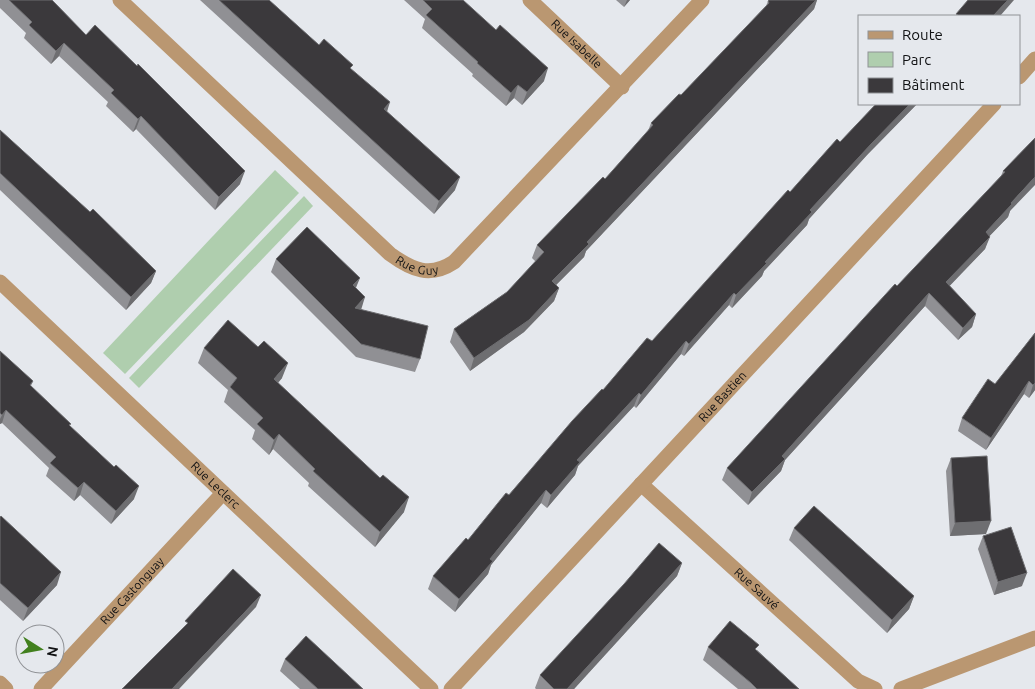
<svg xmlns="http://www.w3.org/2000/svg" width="1035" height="689" viewBox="0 0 1035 689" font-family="Ubuntu,sans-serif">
  <rect width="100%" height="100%" fill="#e5e8ed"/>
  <g fill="#afceae">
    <polygon points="275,170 299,193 125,374 103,353"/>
    <polygon points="304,196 313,206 139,388 129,378"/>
  </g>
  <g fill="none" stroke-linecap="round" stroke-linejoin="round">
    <g stroke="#ba9771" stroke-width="15">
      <path id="s1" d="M120,0L390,254C412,270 430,278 454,262L702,0"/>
      <path id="s2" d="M530,0L622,87"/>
      <polyline points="1019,77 1035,59"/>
      <path id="s3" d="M0,282L431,689"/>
      <path id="s4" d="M641,484L858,681L875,689"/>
      <polyline points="0,683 6,689"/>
      <path id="s5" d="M41,689L223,493"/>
      <path id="s6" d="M451,689L994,104"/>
      <polyline points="901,689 1035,638"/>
    </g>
  </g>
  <g fill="#909094">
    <polygon points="0,0 52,0 86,35 240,184 215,210 136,129 133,132 106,106 108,102 59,56 51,64 24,38 26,33 0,8"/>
    <polygon points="200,0 269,0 319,45 351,70 455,190 434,214"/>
    <polygon points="404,0 463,0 544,81 522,105 514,98 506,106 472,76 473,74 422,28 425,19"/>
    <polygon points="616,0 630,0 624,7"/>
    <polygon points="817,0 814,9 586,251 584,257 556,285 559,288 554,301 524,332 470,371 450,342 454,329 507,292 536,262 532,258 537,245 605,179 648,131 651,123 681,95 766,6 768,1"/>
    <polygon points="876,104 917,104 867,155 809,219 807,225 764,271 762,276 732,308 729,305 684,356 681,354 636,408 634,406 578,466 575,475 547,508 541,503 491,565 488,574 455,612 428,589 433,576 468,540 603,390 652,341 790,192 840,142"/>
    <polygon points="0,130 90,212 156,271 151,283 126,310 0,190"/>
    <polygon points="1035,138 1008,217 989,236 985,249 949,286 976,314 972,327 958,340 925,306 785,460 781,471 748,505 722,480 727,468 897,286 1001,176 1003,171"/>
    <polygon points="276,259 356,288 361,309 420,359 415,372 356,357 271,272"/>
    <polygon points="1035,333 1035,390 1029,398 1024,394 986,450 958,431 962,418 995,384"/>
    <polygon points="204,348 282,378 278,383 404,512 375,547 308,486 309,483 273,449 269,455 252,439 255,430 224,402 228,390 198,363"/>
    <polygon points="0,351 33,381 31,386 70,426 134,499 111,524 80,495 74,501 46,476 49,468 2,423 0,424"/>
    <polygon points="951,458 986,534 950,536 946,471"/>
    <polygon points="0,517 57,585 23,621 0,600"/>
    <polygon points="794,528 914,596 909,609 887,633 789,540"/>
    <polygon points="983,536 1022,586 994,595 978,549"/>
    <polygon points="682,563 677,576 574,689 536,689 535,688 540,675"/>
    <polygon points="708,647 757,650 799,689 738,689 703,660"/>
    <polygon points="285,659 363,689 300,689 280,671"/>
  </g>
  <g fill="#6e6e71">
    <polygon points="627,0 630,0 624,7"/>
    <polygon points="816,0 817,0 814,9 586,251 584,257 547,294 552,281 587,242"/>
    <polygon points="1008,0 1014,0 1000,16 993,16"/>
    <polygon points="64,43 59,56 51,64 56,51"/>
    <polygon points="548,68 544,81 522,105 527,92"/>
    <polygon points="518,85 514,98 506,106 511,93"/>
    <polygon points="390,102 386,115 384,109"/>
    <polygon points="910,104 917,104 867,155 809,219 807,225 764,271 762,276 732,308 736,295 810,210 872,143"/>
    <polygon points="141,116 136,129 133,132 138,119"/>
    <polygon points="245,171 240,184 215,210 219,197"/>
    <polygon points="460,177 455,190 434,214 439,201"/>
    <polygon points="1035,177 1035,185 1010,211 1008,217 981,245 986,232 1011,203"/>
    <polygon points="990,237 985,249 941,295 946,282"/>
    <polygon points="156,271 151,283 126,310 131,297"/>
    <polygon points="360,278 355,290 353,285"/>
    <polygon points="559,288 554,301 524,332 470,371 474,358"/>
    <polygon points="734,293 729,305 684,356 689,344"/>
    <polygon points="929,293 925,306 785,460 781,471 748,505 752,492 782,456"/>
    <polygon points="365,297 361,310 355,308"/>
    <polygon points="976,314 972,327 958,340 963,328"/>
    <polygon points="686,341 681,354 636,408 641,395"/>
    <polygon points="288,363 282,378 268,394 274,379"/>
    <polygon points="1029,381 1024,394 986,450 991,438"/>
    <polygon points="1035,383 1035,390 1029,398 1033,385"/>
    <polygon points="639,393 634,406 578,466 575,475 547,508 551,495 577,460"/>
    <polygon points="6,410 2,423 0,424 0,419 2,415"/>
    <polygon points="279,434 273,449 269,455 274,440"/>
    <polygon points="84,482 80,495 74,501 78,488"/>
    <polygon points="139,486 134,499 111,524 116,511"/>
    <polygon points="546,490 541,503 491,565 488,574 455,612 459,599 490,559"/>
    <polygon points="409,497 404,512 375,547 380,532"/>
    <polygon points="991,521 986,534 950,536 955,523"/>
    <polygon points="682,563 677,576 574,689 567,689"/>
    <polygon points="61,572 57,585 23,621 28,608"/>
    <polygon points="1027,573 1022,586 994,595 998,582"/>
    <polygon points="261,595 256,607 179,689 172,689"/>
    <polygon points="914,596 909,609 887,633 892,620"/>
  </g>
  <g fill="#3b393c" stroke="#6e6e71">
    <polygon points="9,0 52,0 86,35 95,25 137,66 138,64 245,171 219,197 141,116 138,119 111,93 114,90 64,43 56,51 29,25 32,22"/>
    <polygon points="219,0 269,0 319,45 324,39 353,65 350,68 390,102 384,109 460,177 439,201"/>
    <polygon points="423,0 463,0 496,30 500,25 548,68 527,92 518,85 511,93 477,63 478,62 426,15 432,9"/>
    <polygon points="769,0 816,0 587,242 589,244 552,281 559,288 529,320 474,358 454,329 507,292 544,252 537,245 603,177 605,179 653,125 651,123 679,94 681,95 769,3 768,1"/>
    <polygon points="968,0 1008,0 993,16 959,16 956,14"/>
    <polygon points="876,104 910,104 872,143 810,210 812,212 765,262 767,263 736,295 734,293 689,344 686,341 641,395 639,393 577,460 580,462 551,495 546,490 490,559 493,561 459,599 433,576 466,538 468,540 506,493 509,495 572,421 602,389 603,390 647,338 652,341 788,190 790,192 837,139 840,142"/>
    <polygon points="0,130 90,212 93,209 156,271 131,297 0,173"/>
    <polygon points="1035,138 1035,177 1011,203 1012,204 986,232 990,237 946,282 976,314 963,328 929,293 782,456 785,459 752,492 727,468 895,284 897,286 1005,172 1003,171"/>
    <polygon points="307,227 360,278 353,285 365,297 355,308 428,326 420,359 361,344 276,259"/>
    <polygon points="228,320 258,347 264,341 288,363 274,379 380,478 383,475 409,497 380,532 313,471 315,469 279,434 274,440 257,424 263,418 230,387 237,378 204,348"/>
    <polygon points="1035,333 1035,383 1033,385 1029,381 991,438 962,418 988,379 995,384"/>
    <polygon points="0,351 33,381 30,385 71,424 69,425 114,467 116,465 139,486 116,511 84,482 78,488 50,463 56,457 6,410 2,415 0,413"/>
    <polygon points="987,456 991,521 955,523 951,458"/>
    <polygon points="814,506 914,596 892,620 794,528"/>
    <polygon points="1,516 61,572 28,608 0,583 0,517"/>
    <polygon points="1011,527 1027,573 998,582 983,536"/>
    <polygon points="659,543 682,563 567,689 554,689 540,675 624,584"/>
    <polygon points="233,569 261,595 172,689 122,689 188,623 185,621"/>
    <polygon points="730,621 759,645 755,649 799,689 757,689 751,683 708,647"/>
    <polygon points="306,636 363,689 318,689 285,659"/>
  </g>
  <g text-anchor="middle" stroke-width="5" stroke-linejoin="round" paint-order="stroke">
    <g font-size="12" fill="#101113" stroke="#e5e8ed">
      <text dy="4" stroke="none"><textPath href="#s2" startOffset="64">Rue Isabelle</textPath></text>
      <text dy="4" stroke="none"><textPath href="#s1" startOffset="401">Rue Guy</textPath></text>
      <text dy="4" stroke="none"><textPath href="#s6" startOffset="399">Rue Bastien</textPath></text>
      <text dy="4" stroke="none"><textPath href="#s3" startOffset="296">Rue Leclerc</textPath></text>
      <text dy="4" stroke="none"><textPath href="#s4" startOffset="156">Rue Sauvé</textPath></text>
      <text dy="4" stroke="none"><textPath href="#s5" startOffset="134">Rue Castonguay</textPath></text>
    </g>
  </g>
  <rect x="858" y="15" width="162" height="90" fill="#e5e8ed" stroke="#909296"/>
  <rect x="868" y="31" width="25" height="8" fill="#ba9771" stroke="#909296"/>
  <text x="902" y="40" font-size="15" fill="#101113">Route</text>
  <rect x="868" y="52" width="25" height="15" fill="#afceae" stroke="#909296"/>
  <text x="902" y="65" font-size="15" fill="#101113">Parc</text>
  <rect x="868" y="78" width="25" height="15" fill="#3b393c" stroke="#909296"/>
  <text x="902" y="90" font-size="15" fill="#101113">Bâtiment</text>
  <g transform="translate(40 649) rotate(101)"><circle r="24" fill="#e5e8ed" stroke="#909296"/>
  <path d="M0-4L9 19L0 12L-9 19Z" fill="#42801e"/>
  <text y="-8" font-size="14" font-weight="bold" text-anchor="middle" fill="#101113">N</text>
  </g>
</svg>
